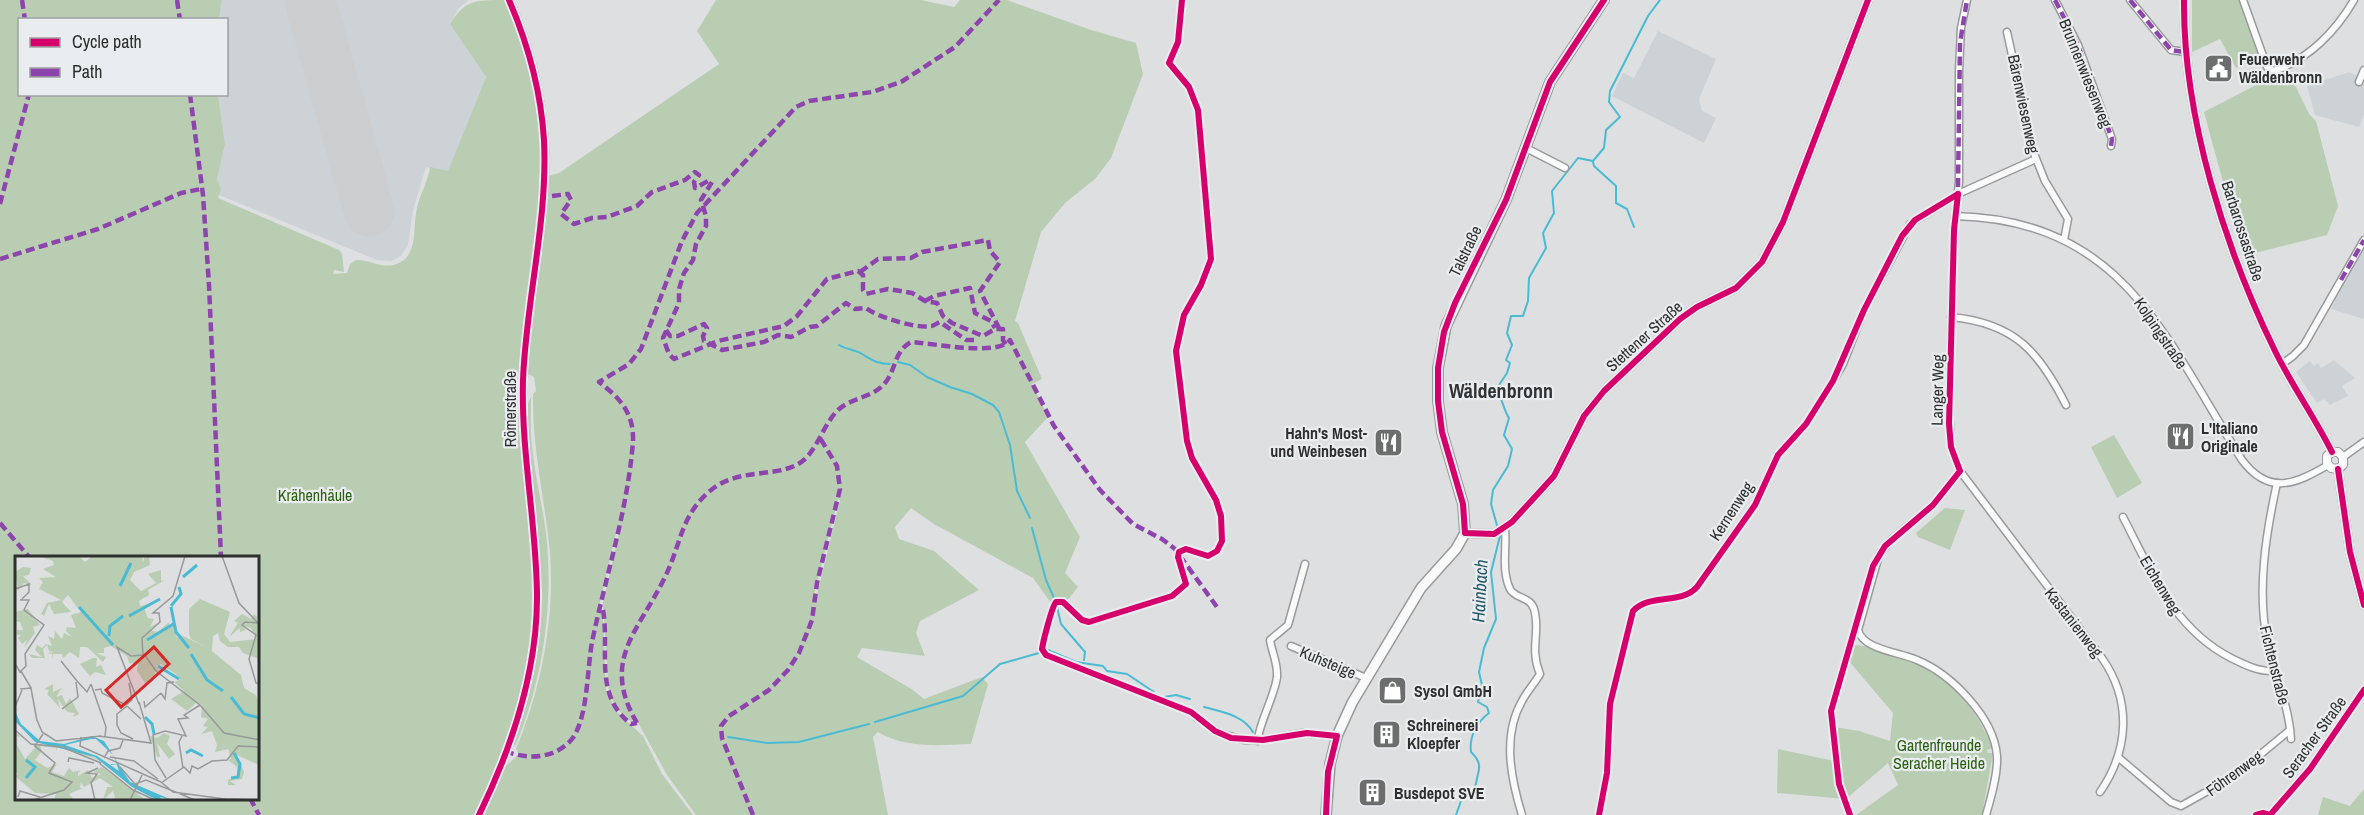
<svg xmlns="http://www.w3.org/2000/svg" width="2364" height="815" viewBox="0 0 2364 815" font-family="'Archivo Narrow',sans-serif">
  <rect width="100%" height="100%" fill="#dedfe1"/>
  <g fill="#cdd2d7">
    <polygon points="222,0 469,0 458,9 450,24 486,77 448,172 426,167 413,210 408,245 401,256 391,261 377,260 219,195 221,189 217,179 225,144 218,95 226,94 226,20 219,19"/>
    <polygon points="1658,31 1716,59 1699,99 1702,111 1716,118 1704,143 1612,96 1623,73 1634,78"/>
    <polygon points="2349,72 2358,76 2356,81 2364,85 2364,114 2359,127 2315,115 2307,86"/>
    <polygon points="2364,245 2364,319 2331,309"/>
    <polygon points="2334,360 2355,378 2342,386 2348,396 2330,405 2324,399 2317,403 2296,372 2310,361 2314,366 2318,363 2321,368"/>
  </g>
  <g fill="#b9cdb3" fill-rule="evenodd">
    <path d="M0,0H222L219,19L20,20V94L218,95L225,144L217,179L221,189L218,198L339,250L342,254L344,272L334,270L333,274L347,273L350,264L356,260C368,259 380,268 393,265C420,259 412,228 417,208C420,194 428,182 430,167L448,171L486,77L450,24C465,0 475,0 504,0C527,51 541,107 540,163C538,236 521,307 519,380C516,453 532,524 532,597C532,671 507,749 474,815H0ZM16,557H258V798H16Z"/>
    <path d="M716,0H921L954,7L960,0H1007L1091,30L1136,43L1143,74L1111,158L1095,179L1065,203L1041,232L1015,321L1018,323L1042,379L1032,384L1048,417L1025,442L1080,537L1065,573L1078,587L1066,602L1060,599L1051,603L1033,578L934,524L911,508L895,527L899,539L934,551L979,590L920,621L916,633L925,656L862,648L857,657L913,690L924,699L982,677L988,684L971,744C938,745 907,749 878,732L873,737L888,815H696L667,775L636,719L631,721C620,714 614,705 609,693L603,603L619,533H616L599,606L603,618L606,691L617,712L643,736L662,774L693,815H484L503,769L519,754L516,749C541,689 555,619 550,553C545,499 532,449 533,394L536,391L534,377L528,374V370L548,176L559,173L719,64L697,31ZM838,499L840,500L816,599H813Z"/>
    <polygon points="2192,0 2239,0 2260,55 2236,68 2220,39 2192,52"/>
    <polygon points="2287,69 2309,114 2316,121 2338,206 2327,235 2243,256 2204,112"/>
    <path d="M531,397C531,414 530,431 532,447C535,476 542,504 546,533C554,605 543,680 515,747L513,741C544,649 544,582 532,487C529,469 521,410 531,397Z"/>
    <polygon points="2114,435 2142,483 2117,498 2091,447"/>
    <polygon points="1945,508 1965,510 1950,550 1918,537 1916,533"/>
    <path d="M1853,645C1865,645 1877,650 1889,653C1937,668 1970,695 1990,742L1992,748L1987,750L1988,753H1993L1982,815H1856L1898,785L1888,763L1846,799L1777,793L1778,749L1839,762L1835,727L1859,731L1890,741L1893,713L1848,660Z"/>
    <polygon points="2364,789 2364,815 2318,815 2323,797 2350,806"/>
  </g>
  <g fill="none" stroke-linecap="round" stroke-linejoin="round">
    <g stroke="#4abbd2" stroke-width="2">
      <polyline points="1593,162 1594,166 1616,186 1616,203 1627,209 1634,227"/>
      <path d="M839,345C847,350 854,349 862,354C872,360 877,364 890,364"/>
      <polyline points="898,362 910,365 927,377 950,387 972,394 993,405 999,412 1010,445 1017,491 1030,518"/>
      <polyline points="1032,528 1046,580 1054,598"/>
      <polyline points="1057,607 1061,624 1085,652 1084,660"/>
      <polyline points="1048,650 1076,662 1103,666 1107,671 1127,674 1154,692"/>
      <polyline points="1164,697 1176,695 1190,699"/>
      <path d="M1204,707C1222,712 1243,715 1253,732"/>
      <polyline points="875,722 963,696 1000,664 1039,653"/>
      <polyline points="728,737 767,743 799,742 869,724"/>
      <path d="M1456,815L1462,798L1475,796C1473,775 1488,768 1471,752C1469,736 1477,722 1489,713L1487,707L1478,702L1482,685L1479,672L1484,648L1496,619L1491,572L1500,536L1491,504L1493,490L1508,466L1512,449L1504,435L1509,418C1506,415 1500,395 1497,388L1507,373L1510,363L1506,360L1512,345L1507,333L1511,316H1523L1528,301L1529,278L1546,248L1543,233L1554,213L1552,191L1578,158L1593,161L1604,148L1606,130L1620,117L1609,102L1610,91L1648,16L1660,0"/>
    </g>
    <polyline stroke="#cdcecf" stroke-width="51" points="310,0 369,211"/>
    <defs>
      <g id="minor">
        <path d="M1967,0L1961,28L1959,71V182L1954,230L1949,411L1951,447L1960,471L1933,505L1891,540L1879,555L1858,630C1863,650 1900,652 1917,660C1951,674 1994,717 1997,756C1998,774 1991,798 1986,815"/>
        <polyline points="2055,0 2078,45 2112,139 2111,146"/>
        <polyline points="2130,0 2171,50 2185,52"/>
        <path d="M2243,0L2267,67L2274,71C2309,59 2336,31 2354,0"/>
        <polyline points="2007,32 2033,151 2045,181 2068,219 2064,240"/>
        <polyline points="2359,82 2364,70"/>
        <polyline points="1526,148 1565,168"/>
        <path d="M1955,216C2123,220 2165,337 2242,460C2269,496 2296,484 2328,465"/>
        <path d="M1951,317C2014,323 2039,351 2066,405"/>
        <polyline points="2282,364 2293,356 2304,345 2364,240"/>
        <polyline points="2343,457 2364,442"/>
        <path d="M1960,471L2102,658C2132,701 2129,750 2100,792"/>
        <path d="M2277,483C2266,533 2257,589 2267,640C2274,673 2289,705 2291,739"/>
        <path d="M2123,517C2151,571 2174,629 2231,658C2245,665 2259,672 2275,671"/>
        <path d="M1505,528C1507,547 1501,570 1510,589C1515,599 1530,596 1534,609C1541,631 1529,648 1540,674C1535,683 1527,691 1522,701C1502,736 1511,779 1522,815"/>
        <polyline points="1291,646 1366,678"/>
        <polyline points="1196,717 1219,733 1244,740 1263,740 1302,733 1337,736"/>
        <path d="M1258,741C1257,728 1275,695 1277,677C1278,663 1272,653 1270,640L1288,625L1305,564"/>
        <polyline points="2119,758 2171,802 2181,806 2233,777 2290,730"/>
        <path d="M1599,815L1607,773L1610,704L1633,611C1650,593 1681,605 1697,587L1755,505L1778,455L1806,424L1826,393L1843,364L1864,310L1910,224L1958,194L2036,159"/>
        <polyline points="2256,815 2263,813 2270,815"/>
        <polyline points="2270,815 2310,769 2364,690"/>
      </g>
      <g id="tertiary">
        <path d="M2184,0C2183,117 2225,249 2276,353C2293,387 2315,418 2332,452"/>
        <polyline points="2332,452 2338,452 2343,457 2343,465 2338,469"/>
        <polyline points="2332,452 2327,456 2327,463 2331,468 2338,469"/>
        <polyline points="2338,469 2350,552 2364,605"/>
        <polyline points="1465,533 1494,534 1512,522 1554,476 1584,416 1604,391 1680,319 1697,307 1736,288 1762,262 1783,222 1868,0"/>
        <path d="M479,815C512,747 538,669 537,593C536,521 521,452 523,380C526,300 548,221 544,140C541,92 528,44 509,0"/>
      </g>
      <polyline id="secondary" points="1326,815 1330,764 1337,736 1352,703 1421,588 1456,549 1465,533 1463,504 1442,432 1438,401 1438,368 1446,326 1506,200 1550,82 1604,0"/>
    </defs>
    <use href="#minor" stroke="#999a9b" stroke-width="9"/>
    <use href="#tertiary" stroke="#999a9b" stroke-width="10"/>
    <use href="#secondary" stroke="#999a9b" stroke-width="12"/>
    <use href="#minor" stroke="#fafafa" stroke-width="6"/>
    <use href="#tertiary" stroke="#fafafa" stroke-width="8"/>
    <use href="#secondary" stroke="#fafafa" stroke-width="9"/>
    <g stroke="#8e44ad" stroke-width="4.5" stroke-dasharray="9 4.5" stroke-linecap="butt">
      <polyline points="22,0 25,20"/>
      <polyline points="177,0 180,20"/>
      <polyline points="2055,0 2078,45 2112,139 2111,146"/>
      <polyline points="2130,0 2171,50 2185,52"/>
      <polyline points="190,94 203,195 209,285 221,557"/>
      <polyline points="1958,187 1960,43 1967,0"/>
      <polyline points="552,196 568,194 571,200 561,214 574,224 592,218 607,217 637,206 652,192 685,180 695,172 699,175 694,182 695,188 708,181 712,182 701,200 706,216 706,226 696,244 693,260 684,273 679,289 679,303 663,338 669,354 674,359 718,341 784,326 797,316 827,279 858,271 863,275 863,290 866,294 888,289 912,293 925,301 937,303 943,316 952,323 983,336 995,329 1003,329 1003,340 1006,345"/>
      <polyline points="0,204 29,94"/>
      <polyline points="0,259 98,229 181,193 201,189"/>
      <polyline points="860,272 878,259 911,258 922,252 988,240 990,251 1000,262 980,291 999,328"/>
      <polyline points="2341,280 2364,240"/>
      <polyline points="925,301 934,296 970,288 975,313 991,321 995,328"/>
      <path d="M666,330L670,336H678L704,324L707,328L703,336L704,341L722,350L764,342L778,335L791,337L810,327L817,326L846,303L855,309L866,308C877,317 917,329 931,326C934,326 937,323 940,322L966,340H975"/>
      <polyline points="0,523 29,557"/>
      <path d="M603,610C610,650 593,695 631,724L637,723"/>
      <path d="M637,723C600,660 639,631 665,577C682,543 680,513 715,487C744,467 783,479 805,459C819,445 824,424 838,410C852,397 873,398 885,383C896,370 894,351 911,342C932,343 999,357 1010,340L1054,426L1100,490L1133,524L1162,539L1175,549L1217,607"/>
      <path d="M505,751C528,760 555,759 572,739C588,718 587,669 592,642C606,575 628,509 633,441C634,413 620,398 599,382L629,364L641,349L682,241L697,213L796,107L809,101L872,92L901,82L955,47L999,0"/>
      <polyline points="250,798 259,815"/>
      <polyline points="753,815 722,738 721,726 729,716 769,690 788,670 799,653 812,620 817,583 840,489 837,466 820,438"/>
    </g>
    <defs>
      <g id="cycleway">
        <path d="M1182,0L1178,42L1169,63L1189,87L1198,110L1211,259L1201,285L1184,315L1176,351L1187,441L1192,458L1216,500L1221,516L1222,541L1217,551L1208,556L1186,549L1179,552L1178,557L1186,584L1172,596L1089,622L1082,620L1063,602H1056C1052,606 1043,642 1042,649L1046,655L1191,712L1215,731L1231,738L1263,740L1307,733L1337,736L1328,772L1326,815"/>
        <polyline points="1604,0 1550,82 1506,200 1455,303 1444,332 1438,368 1438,401 1442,432 1463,504 1465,533 1494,534 1512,522 1554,476 1584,416 1604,391 1680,319 1697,307 1736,288 1762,262 1783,222 1868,0"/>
        <path d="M2184,0C2183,117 2225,249 2276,353C2293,387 2315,418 2332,452"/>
        <polyline points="2338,469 2350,552 2364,605"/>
        <path d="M479,815C512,747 538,669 537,593C536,521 521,452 523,380C526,300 548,221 544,140C541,92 528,44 509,0"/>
        <path d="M1599,815L1607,773L1610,704L1633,611C1650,593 1681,605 1697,587L1755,505L1778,455L1806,424L1833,381L1864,310L1902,236L1915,220L1958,194"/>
        <polyline points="1850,815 1839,784 1831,711 1873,566 1885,546 1933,505 1960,471 1951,447 1949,424 1954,230 1958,194"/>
        <polyline points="2256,815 2263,813 2270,815 2310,769 2364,690"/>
      </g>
    </defs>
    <use href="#cycleway" stroke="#eaedef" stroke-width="10"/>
    <use href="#cycleway" stroke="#d6006c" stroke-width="6"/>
  </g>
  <defs>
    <symbol id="civic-square" viewBox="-11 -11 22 22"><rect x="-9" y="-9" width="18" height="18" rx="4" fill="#6c6d6d" stroke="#eaedef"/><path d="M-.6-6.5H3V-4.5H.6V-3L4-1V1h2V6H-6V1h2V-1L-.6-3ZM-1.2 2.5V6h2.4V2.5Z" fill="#fff"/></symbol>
    <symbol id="restaurant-square" viewBox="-11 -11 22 22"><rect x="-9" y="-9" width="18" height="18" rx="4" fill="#6c6d6d" stroke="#eaedef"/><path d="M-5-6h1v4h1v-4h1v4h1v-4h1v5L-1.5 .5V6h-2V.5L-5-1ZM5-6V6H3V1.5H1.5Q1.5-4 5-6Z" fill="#fff"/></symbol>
    <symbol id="shop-square" viewBox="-11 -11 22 22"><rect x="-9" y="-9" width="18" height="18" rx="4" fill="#6c6d6d" stroke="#eaedef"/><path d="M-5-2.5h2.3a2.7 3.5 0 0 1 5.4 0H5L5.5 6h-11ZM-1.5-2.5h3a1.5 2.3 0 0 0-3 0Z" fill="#fff"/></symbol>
    <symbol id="building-square" viewBox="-11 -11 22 22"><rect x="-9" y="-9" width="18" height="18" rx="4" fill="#6c6d6d" stroke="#eaedef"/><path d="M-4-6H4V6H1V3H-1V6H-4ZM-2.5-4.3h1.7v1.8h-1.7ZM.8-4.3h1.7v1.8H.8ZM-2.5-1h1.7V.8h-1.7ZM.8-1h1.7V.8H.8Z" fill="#fff"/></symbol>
  </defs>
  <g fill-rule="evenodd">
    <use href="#civic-square" x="2202" y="52" width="33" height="33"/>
    <use href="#restaurant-square" x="2164" y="420" width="33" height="33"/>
    <use href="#restaurant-square" x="1372" y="426" width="33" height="33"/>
    <use href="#shop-square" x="1376" y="674" width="33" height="33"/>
    <use href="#building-square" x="1370" y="718" width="33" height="33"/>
    <use href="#building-square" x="1356" y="776" width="33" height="33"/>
  </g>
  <g text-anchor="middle" stroke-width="4.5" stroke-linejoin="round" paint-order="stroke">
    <g font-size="16" font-weight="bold" fill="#2e2f2f" stroke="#eaedef" text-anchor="start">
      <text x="2239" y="65">Feuerwehr<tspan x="2239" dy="18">Wäldenbronn</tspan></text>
      <text x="2201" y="434">L'Italiano<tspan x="2201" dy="18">Originale</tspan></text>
      <text x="1367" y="439" text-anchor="end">Hahn's Most-<tspan x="1367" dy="18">und Weinbesen</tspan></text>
      <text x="1414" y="697">Sysol GmbH</text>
      <text x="1407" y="731">Schreinerei<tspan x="1407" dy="18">Kloepfer</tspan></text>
      <text x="1394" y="799">Busdepot SVE</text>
    </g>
    <g font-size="16" fill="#2e2f2f" stroke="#eaedef">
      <text transform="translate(2086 73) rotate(68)" y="6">Brunnenwiesenweg</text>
      <text transform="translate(2024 104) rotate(78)" y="6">Bärenwiesenweg</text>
      <text transform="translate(2243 231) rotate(72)" y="6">Barbarossastraße</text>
      <text transform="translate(1465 251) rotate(-64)" y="6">Talstraße</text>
      <text transform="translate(2161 333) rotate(56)" y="6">Kolpingstraße</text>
      <text transform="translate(1644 336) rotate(-42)" y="6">Stettener Straße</text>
      <text transform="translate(1937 390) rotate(-89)" y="6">Langer Weg</text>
      <text transform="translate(510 409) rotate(-90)" y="6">Römerstraße</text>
      <text transform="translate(1731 511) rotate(-57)" y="6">Kernenweg</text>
      <text transform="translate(2161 585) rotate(59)" y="6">Eichenweg</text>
      <text transform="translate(2074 622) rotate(52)" y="6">Kastanienweg</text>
      <text transform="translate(1328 662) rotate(23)" y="6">Kuhsteige</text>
      <text transform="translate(2275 665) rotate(76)" y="6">Fichtenstraße</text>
      <text transform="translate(2314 737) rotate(-54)" y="6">Seracher Straße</text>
      <text transform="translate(2234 773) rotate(-36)" y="6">Föhrenweg</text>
    </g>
    <g font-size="16" fill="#2b5f10" stroke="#eaedef">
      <text x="315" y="501">Krähenhäule</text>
      <text x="1939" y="751">Gartenfreunde<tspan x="1939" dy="18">Seracher Heide</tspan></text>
    </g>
    <g font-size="18" font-style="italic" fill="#245967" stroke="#eaedef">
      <text transform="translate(1480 591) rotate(-87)" y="6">Hainbach</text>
    </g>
    <g font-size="20" font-weight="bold" fill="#313335" stroke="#eaedef">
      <text x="1501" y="398">Wäldenbronn</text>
    </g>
  </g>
  <g transform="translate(15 556)">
    <rect width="244" height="244" fill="#dedfe1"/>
    <path d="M24,0H64L70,6L77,0H127L128,6L130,0H134L135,9L119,16L115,24L126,35L141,27L133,18L146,14V25L150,24L133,34L134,39L124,45L125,50L133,48L129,52L133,62L139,63L135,71L145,66L135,74L143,76L154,66V70L158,67L162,82L166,79L193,92L176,83L174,78V53L185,43L215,56L209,78L215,86L241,83L236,72L228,70L231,74L225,76V72L214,81L223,67L219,65L227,58L236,63L239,58L242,61L244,111L242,102L228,97L224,91H213L205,85L203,77L198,80L197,95L226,119L229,132L241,139L244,148V209L222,199L229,216L227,223L215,225L221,229H213V224L223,220L222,211L213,204L216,203L213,193L200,196L202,189L197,175L186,178L193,171L188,170L193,163L186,161L187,149L182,146L172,155L156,143L169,135L159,126L165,124L162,119L146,108L141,110L148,118L140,114V121L130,127L122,115L123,108L114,107L112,100L96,90L89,92V97H81L91,101L88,106L72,91H65L64,102L55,96L48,102L47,98H38L37,104V98L32,97L39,96L34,95L32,89L28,93L30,102H17L14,98L27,101L20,94L22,89L27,92L31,88L37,90L33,80L39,83L40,75L47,83L49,77L57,81L51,75L52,71L61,72L56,59L66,56L53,39L47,46L56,56L39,58L34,48L29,60L26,58L32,47L46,44L24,33L28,26L24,22L41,21L28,13L39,9L38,5ZM8,11L16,12L14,19L8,20L17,29L9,27L3,35L0,16ZM13,53L25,69L18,71L20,77L9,92L12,84L7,88L3,82L6,79H2V74H8L5,66L0,65L3,62L0,63V56ZM78,102H82L81,111L86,109L91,119L80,116L75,120L65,108ZM38,128V136L47,132L41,141L47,139L51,148L55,142L64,158L58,161L60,157L52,156L43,143L45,152L32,138L34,134L29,133ZM0,176L6,181L2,180V189L10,203L20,192L17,188L45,190L69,197L87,205L43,190L41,195V192L25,190L27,195L20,204L32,212L42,208L37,216L49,220L54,212L58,216L66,214L63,217V220L73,214L77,222L86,218L78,216L87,211L131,244H94L100,242L98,235L88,244L92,231H98L85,222L69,231L66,226L65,232H68L54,238L59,244H39L41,238L20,237L0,220L3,218L0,216ZM149,177L155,180L152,188L160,198L154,203L142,187L145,201H142L135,180L142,182Z" fill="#b9cdb3"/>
    <path d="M0,155L6,168L25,185L49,188L77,180L89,185L115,226L157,244L145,241L147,244H142L117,231L80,201L20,186L1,166ZM76,183H81L99,200L102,209L97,208L95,209H102L104,215L82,200L50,189Z" fill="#4abbd2" fill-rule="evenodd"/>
    <path fill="none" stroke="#4abbd2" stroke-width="3" d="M168,21L182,9M105,30L116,7M156,50L166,38L164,31M64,51L98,89M156,51L161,76L174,92M114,60L145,43M94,80L95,70L108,60M132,84L160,67M176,98L192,124L208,135M143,110L164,123M216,141L229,158L245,162M130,161L137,168L139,178M171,197L176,194L188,200M11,204L20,211L11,222M216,222L223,221L225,208L219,197"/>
    <path fill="none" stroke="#98999a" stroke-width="1.5" d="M207,0L224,47L243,67L230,66L227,69L241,79L234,103L241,127L245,128M0,33L14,28V36L7,43M129,98L141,115L185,149L209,177L245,184M46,105L62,125M1,109L5,116L11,110L10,98L29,69L9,54L14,44H5M6,115L16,132M62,125L72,136L76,128M76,128L91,171L90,180M5,133L16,132L22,165M80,134L86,133L87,137L111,149M146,137L150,143L152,127L159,126M129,145L130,151L146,137M124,148L102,91L116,100L128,99L127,82L145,66L144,57H138L158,40L170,0M111,149L117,144L114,127M112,150L102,158V169L106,177L118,183M112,150L126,163M0,151L7,134M47,153L63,141L61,126M22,164L27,176L41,185L86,180M0,174L16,188L47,191L86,207M84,180L136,187L124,146M167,180L164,186L168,212M66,181L65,190L146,226M95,201L119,205L143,223M89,202L93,195L105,192L108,184M53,206L54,202L79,207M84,207L118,234L140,244M105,211L120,228L131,224L180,244M151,222L140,204L138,179L150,175L171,180L163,163L173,162L169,159L185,149M146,226L158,236L210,243M146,227L169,211L175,217L177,210L183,213L197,205L212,204L223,190L245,191M3,241L5,235L25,241M210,243L245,244M18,244L49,234L57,226L34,217L40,207L20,190L28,178M80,244L76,227L82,218L72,217L83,212M115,244L127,219"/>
    <path fill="#d62828" fill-opacity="0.15" stroke="#d62828" stroke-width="3" d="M139,91L154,108L106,151L91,134Z"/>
    <rect width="244" height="244" fill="none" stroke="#2e2f2f" stroke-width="3"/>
  </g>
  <rect x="18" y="18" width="210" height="78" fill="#eaedef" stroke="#9fa1a2" stroke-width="1.5"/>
  <rect x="30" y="38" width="30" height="9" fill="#d6006c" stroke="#9fa1a2" stroke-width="1.5"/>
  <text x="72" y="48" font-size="18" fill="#2e2f2f">Cycle path</text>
  <rect x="30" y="68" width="30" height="9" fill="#8e44ad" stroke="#9fa1a2" stroke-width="1.5"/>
  <text x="72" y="78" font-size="18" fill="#2e2f2f">Path</text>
</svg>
